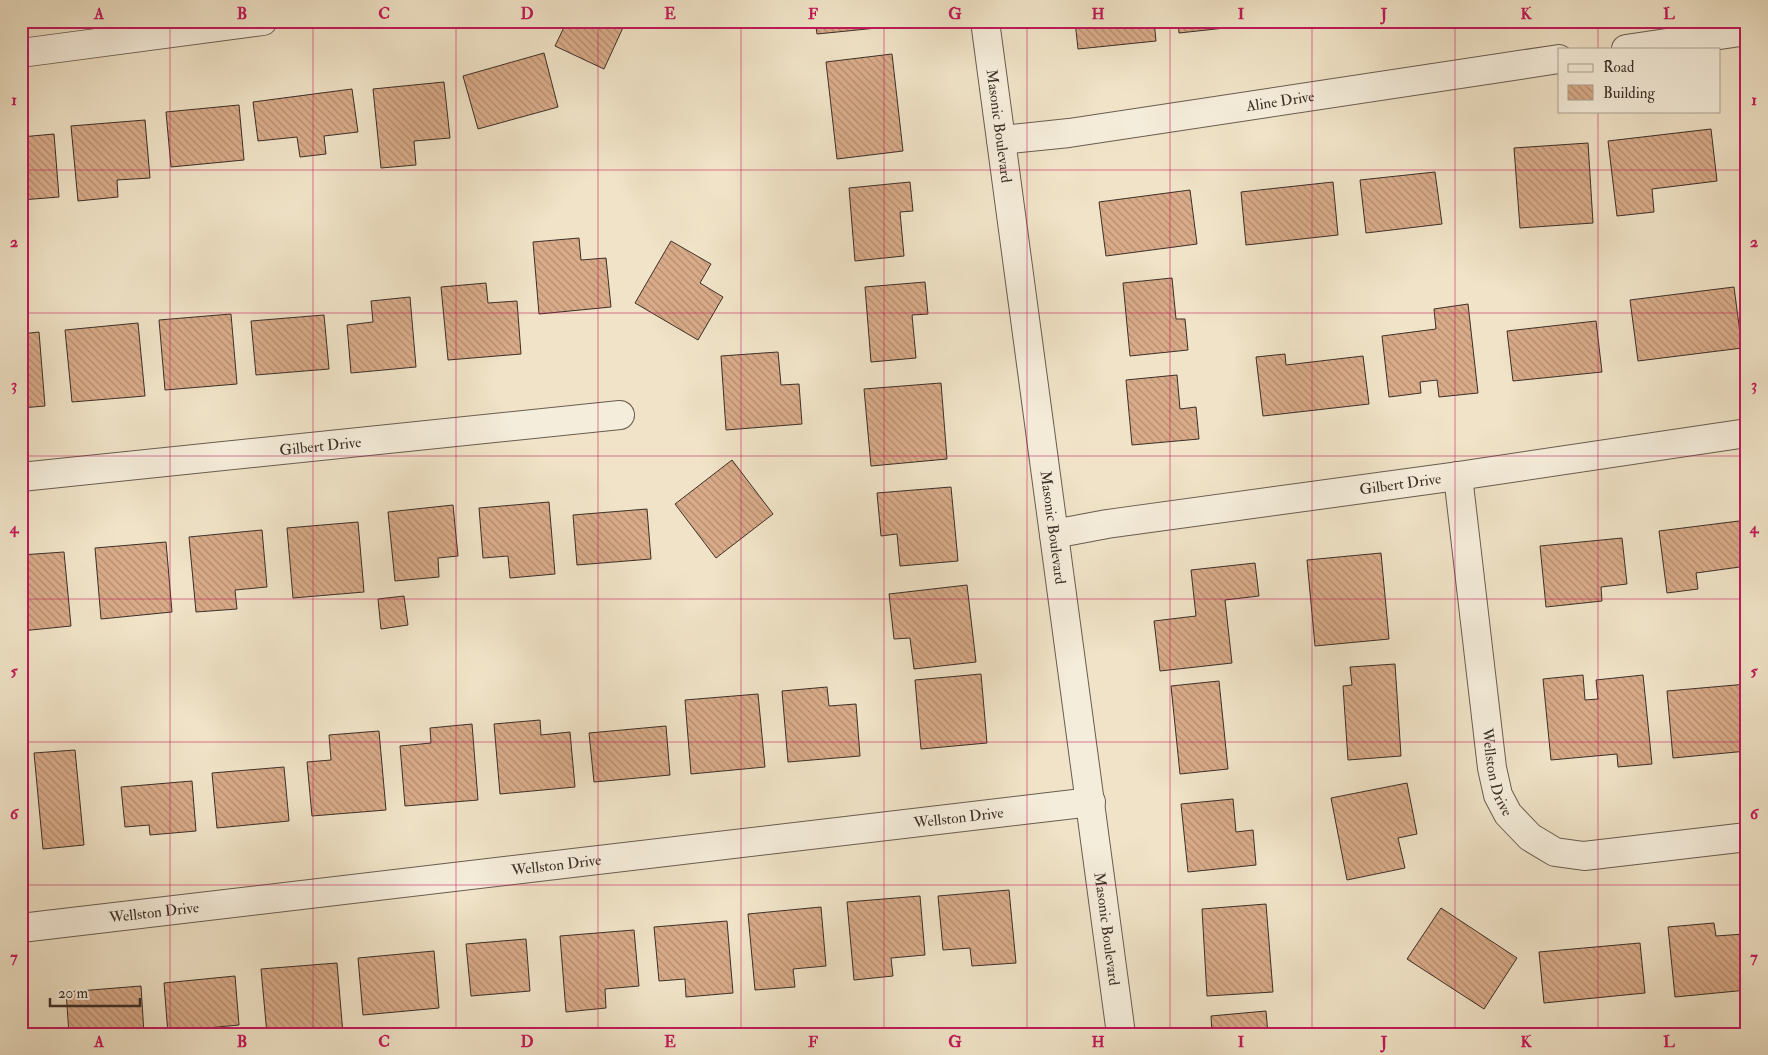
<svg xmlns="http://www.w3.org/2000/svg" width="1768" height="1055" viewBox="0 0 1768 1055" font-family="'IM FELL Double Pica',serif">
  <defs>
    <pattern id="building-back-hatch" width="6" height="6" patternUnits="userSpaceOnUse" patternTransform="scale(1.25)"><rect width="6" height="6" fill="#d9ab89"/><path d="M-1 5l2 2M0 0l6 6M5-1l2 2" fill="none" stroke="#b18c70"/></pattern>
  </defs>
  <rect width="100%" height="100%" fill="#f0e3c7"/>
  <filter id="stains"><feTurbulence type="fractalNoise" baseFrequency=".004" numOctaves="4"/><feColorMatrix values="0 0 0 0 .2 0 0 0 0 .09 0 0 0 0 .02 0 0 0 .5 -.17"/></filter>
  <radialGradient id="worn" r=".72"><stop offset=".6" stop-color="#630" stop-opacity="0"/><stop offset="1" stop-color="#630" stop-opacity=".3"/></radialGradient>
  <g fill="url(#building-back-hatch)" stroke="#3c2f28">
    <polygon points="567,21 626,21 604,69 555,46"/>
    <polygon points="631,21 646,21 643,27"/>
    <polygon points="815,21 886,21 887,27 817,34"/>
    <polygon points="1075,21 1154,21 1156,41 1078,49"/>
    <polygon points="1178,21 1270,21 1271,23 1179,33"/>
    <polygon points="544,53 558,107 478,129 463,76"/>
    <polygon points="892,54 903,151 837,159 826,62"/>
    <polygon points="444,82 450,138 414,141 416,165 381,168 373,89"/>
    <polygon points="352,89 358,132 324,136 326,154 300,157 297,137 258,141 253,102"/>
    <polygon points="239,105 244,160 171,167 166,112"/>
    <polygon points="145,120 150,178 117,180 118,197 78,201 71,126"/>
    <polygon points="1711,129 1717,181 1652,189 1654,212 1617,216 1608,141"/>
    <polygon points="54,134 59,197 21,200 21,137"/>
    <polygon points="1747,135 1747,158 1742,157"/>
    <polygon points="1588,143 1593,223 1520,228 1514,148"/>
    <polygon points="1435,172 1442,224 1366,233 1360,180"/>
    <polygon points="910,182 913,211 900,212 904,256 855,261 849,188"/>
    <polygon points="1333,182 1338,235 1246,245 1241,192"/>
    <polygon points="1190,190 1197,244 1106,256 1099,202"/>
    <polygon points="579,238 581,260 606,258 611,307 539,314 533,242"/>
    <polygon points="671,241 711,264 700,283 723,297 698,340 635,303"/>
    <polygon points="1172,278 1176,319 1185,319 1188,350 1130,356 1123,283"/>
    <polygon points="925,282 928,314 912,315 916,358 871,362 865,287"/>
    <polygon points="486,283 488,303 517,301 521,354 448,360 441,287"/>
    <polygon points="1734,287 1742,348 1638,361 1630,300"/>
    <polygon points="410,297 416,367 351,373 347,325 373,322 371,301"/>
    <polygon points="1468,304 1478,393 1439,397 1437,380 1420,382 1421,393 1389,397 1382,336 1436,329 1434,309"/>
    <polygon points="231,314 237,384 165,390 159,320"/>
    <polygon points="324,315 329,369 256,375 251,321"/>
    <polygon points="1596,321 1602,372 1513,381 1507,331"/>
    <polygon points="138,323 145,396 72,402 65,330"/>
    <polygon points="39,332 45,406 21,408 21,334"/>
    <polygon points="778,352 781,385 799,384 802,424 726,430 721,356"/>
    <polygon points="1285,354 1286,365 1363,356 1369,404 1263,416 1256,357"/>
    <polygon points="1177,375 1180,409 1196,407 1199,439 1132,445 1126,380"/>
    <polygon points="941,383 947,459 871,466 864,389"/>
    <polygon points="732,460 773,514 716,558 675,504"/>
    <polygon points="951,487 958,561 900,566 897,534 881,536 877,493"/>
    <polygon points="549,502 555,574 510,578 508,556 483,558 479,508"/>
    <polygon points="453,505 458,556 438,558 439,577 395,581 388,512"/>
    <polygon points="647,509 651,559 577,565 573,515"/>
    <polygon points="1747,520 1747,566 1696,573 1698,589 1667,593 1659,531"/>
    <polygon points="358,522 364,592 293,598 287,528"/>
    <polygon points="262,530 267,587 235,590 237,609 196,612 189,537"/>
    <polygon points="1622,538 1627,584 1601,587 1602,601 1546,607 1540,546"/>
    <polygon points="166,542 172,612 101,619 95,548"/>
    <polygon points="64,552 71,626 21,631 21,555"/>
    <polygon points="1381,553 1389,639 1315,646 1307,560"/>
    <polygon points="1255,563 1259,596 1225,600 1232,663 1160,671 1154,621 1196,616 1191,570"/>
    <polygon points="967,585 976,662 914,669 910,638 894,639 889,594"/>
    <polygon points="404,596 408,625 381,629 378,599"/>
    <polygon points="1395,664 1401,756 1348,760 1343,686 1352,685 1350,667"/>
    <polygon points="981,674 987,743 921,749 915,680"/>
    <polygon points="1583,675 1585,700 1598,699 1596,680 1643,675 1652,764 1618,767 1617,754 1551,760 1543,679"/>
    <polygon points="1219,681 1228,769 1180,774 1171,686"/>
    <polygon points="1747,684 1747,751 1673,758 1667,691"/>
    <polygon points="827,687 829,706 856,704 860,756 788,762 782,691"/>
    <polygon points="758,694 765,767 691,774 685,700"/>
    <polygon points="540,720 541,735 570,732 575,787 500,794 494,724"/>
    <polygon points="472,724 478,800 405,806 400,746 431,743 430,728"/>
    <polygon points="666,726 670,775 594,782 589,733"/>
    <polygon points="379,731 386,810 312,816 307,762 331,760 329,735"/>
    <polygon points="75,750 84,845 43,849 34,753"/>
    <polygon points="284,767 289,821 217,828 212,773"/>
    <polygon points="192,781 196,831 150,835 149,825 125,827 121,787"/>
    <polygon points="1407,783 1417,834 1398,838 1405,868 1347,880 1331,798"/>
    <polygon points="1233,799 1236,832 1253,830 1256,865 1188,872 1181,804"/>
    <polygon points="1009,890 1016,963 972,966 970,948 943,950 938,896"/>
    <polygon points="920,896 925,955 891,958 893,976 854,980 847,902"/>
    <polygon points="1266,904 1273,992 1207,996 1202,909"/>
    <polygon points="821,907 826,966 793,969 795,987 755,990 748,914"/>
    <polygon points="1441,908 1517,958 1484,1009 1407,959"/>
    <polygon points="727,921 733,993 686,997 685,979 659,981 654,927"/>
    <polygon points="1714,923 1716,936 1744,934 1747,990 1675,997 1668,927"/>
    <polygon points="634,930 639,986 605,989 606,1008 566,1012 560,936"/>
    <polygon points="526,939 530,991 471,996 466,944"/>
    <polygon points="1640,943 1645,993 1544,1003 1539,952"/>
    <polygon points="434,951 439,1008 363,1015 358,958"/>
    <polygon points="337,963 343,1034 267,1034 261,969"/>
    <polygon points="235,976 239,1025 197,1029 198,1034 168,1034 164,983"/>
    <polygon points="141,986 144,1034 69,1034 66,992"/>
    <polygon points="1266,1011 1268,1034 1212,1034 1211,1016"/>
  </g>
  <g fill="none" stroke-linecap="round" stroke-linejoin="round">
    <defs>
      <g id="minor">
        <path id="s1" d="M985,21L1121,1034"/>
        <polyline points="1626,49 1747,31"/>
        <polyline points="21,53 263,21"/>
        <path id="s2" d="M1001,140L1069,133L1559,59"/>
        <path id="s3" d="M1458,476L1492,768L1498,795L1508,814L1530,837L1555,852L1584,856L1747,837"/>
        <path id="s4" d="M21,477L620,415"/>
        <path id="s5" d="M1054,534L1107,524L1458,476L1747,433"/>
        <path id="s6" d="M21,928L1091,802"/>
      </g>
    </defs>
    <use href="#minor" stroke="#695c50" stroke-width="30"/>
    <use href="#minor" stroke="#f5eddb" stroke-width="28"/>
  </g>
  <path fill="none" stroke="#c2185b" stroke-width="1" stroke-opacity="0.55" d="M170,21V1034M313,21V1034M456,21V1034M598,21V1034M741,21V1034M884,21V1034M1027,21V1034M1170,21V1034M1312,21V1034M1455,21V1034M1598,21V49M1598,111V1034M21,170H1747M21,313H1747M21,456H1747M21,599H1747M21,742H1747M21,885H1747"/>
  <g text-anchor="middle" stroke-width="5" stroke-linejoin="round" paint-order="stroke">
    <g font-size="15" fill="#3c2f28" stroke="#f5eddb">
      <text dy="5" stroke="none"><textPath href="#s2" startOffset="282">Aline Drive</textPath></text>
      <text dy="5" stroke="none"><textPath href="#s1" startOffset="106">Masonic Boulevard</textPath></text>
      <text dy="5" stroke="none"><textPath href="#s4" startOffset="301">Gilbert Drive</textPath></text>
      <text dy="5" stroke="none"><textPath href="#s5" startOffset="350">Gilbert Drive</textPath></text>
      <text dy="5" stroke="none"><textPath href="#s1" startOffset="511">Masonic Boulevard</textPath></text>
      <text dy="5" stroke="none"><textPath href="#s3" startOffset="299">Wellston Drive</textPath></text>
      <text dy="5" stroke="none"><textPath href="#s6" startOffset="944">Wellston Drive</textPath></text>
      <text dy="5" stroke="none"><textPath href="#s6" startOffset="539">Wellston Drive</textPath></text>
      <text dy="5" stroke="none"><textPath href="#s6" startOffset="134">Wellston Drive</textPath></text>
      <text dy="5" stroke="none"><textPath href="#s1" startOffset="916">Masonic Boulevard</textPath></text>
    </g>
  </g>
  <rect width="1768" height="1055" fill="none" stroke="#f0e3c7" stroke-width="55"/>
  <rect x="1558" y="48" width="162" height="65" fill="#f5eddb" stroke="#aba193"/>
  <rect x="1568" y="64" width="25" height="8" fill="#f5eddb" stroke="#aba193"/>
  <text x="1603" y="72" font-size="15" fill="#3c2f28">Road</text>
  <rect x="1568" y="85" width="25" height="15" fill="url(#building-back-hatch)" stroke="#aba193"/>
  <text x="1603" y="98" font-size="15" fill="#3c2f28">Building</text>
  <path d="M50 998v8h90v-8" fill="none" stroke="#3c2f28" stroke-width="2.5"/>
  <text x="58" y="998" font-size="15" fill="#3c2f28" stroke="#f5eddb" stroke-width="4" paint-order="stroke">20 m</text>
  <rect x="28" y="28" width="1712" height="1000" fill="none" stroke="#c2185b" stroke-width="2"/>
  <g font-size="16" text-anchor="middle" font-weight="bold" fill="#c2185b">
    <text x="99" y="19">A</text>
    <text x="242" y="19">B</text>
    <text x="384" y="19">C</text>
    <text x="527" y="19">D</text>
    <text x="670" y="19">E</text>
    <text x="813" y="19">F</text>
    <text x="955" y="19">G</text>
    <text x="1098" y="19">H</text>
    <text x="1241" y="19">I</text>
    <text x="1384" y="19">J</text>
    <text x="1526" y="19">K</text>
    <text x="1669" y="19">L</text>
    <text x="14" y="105">1</text>
    <text x="1754" y="105">1</text>
    <text x="14" y="247">2</text>
    <text x="1754" y="247">2</text>
    <text x="14" y="390">3</text>
    <text x="1754" y="390">3</text>
    <text x="14" y="533">4</text>
    <text x="1754" y="533">4</text>
    <text x="14" y="676">5</text>
    <text x="1754" y="676">5</text>
    <text x="14" y="819">6</text>
    <text x="1754" y="819">6</text>
    <text x="14" y="962">7</text>
    <text x="1754" y="962">7</text>
    <text x="99" y="1047">A</text>
    <text x="242" y="1047">B</text>
    <text x="384" y="1047">C</text>
    <text x="527" y="1047">D</text>
    <text x="670" y="1047">E</text>
    <text x="813" y="1047">F</text>
    <text x="955" y="1047">G</text>
    <text x="1098" y="1047">H</text>
    <text x="1241" y="1047">I</text>
    <text x="1384" y="1047">J</text>
    <text x="1526" y="1047">K</text>
    <text x="1669" y="1047">L</text>
  </g>
  <rect width="100%" height="100%" filter="url(#stains)"/>
  <rect width="100%" height="100%" fill="url(#worn)"/>
</svg>
